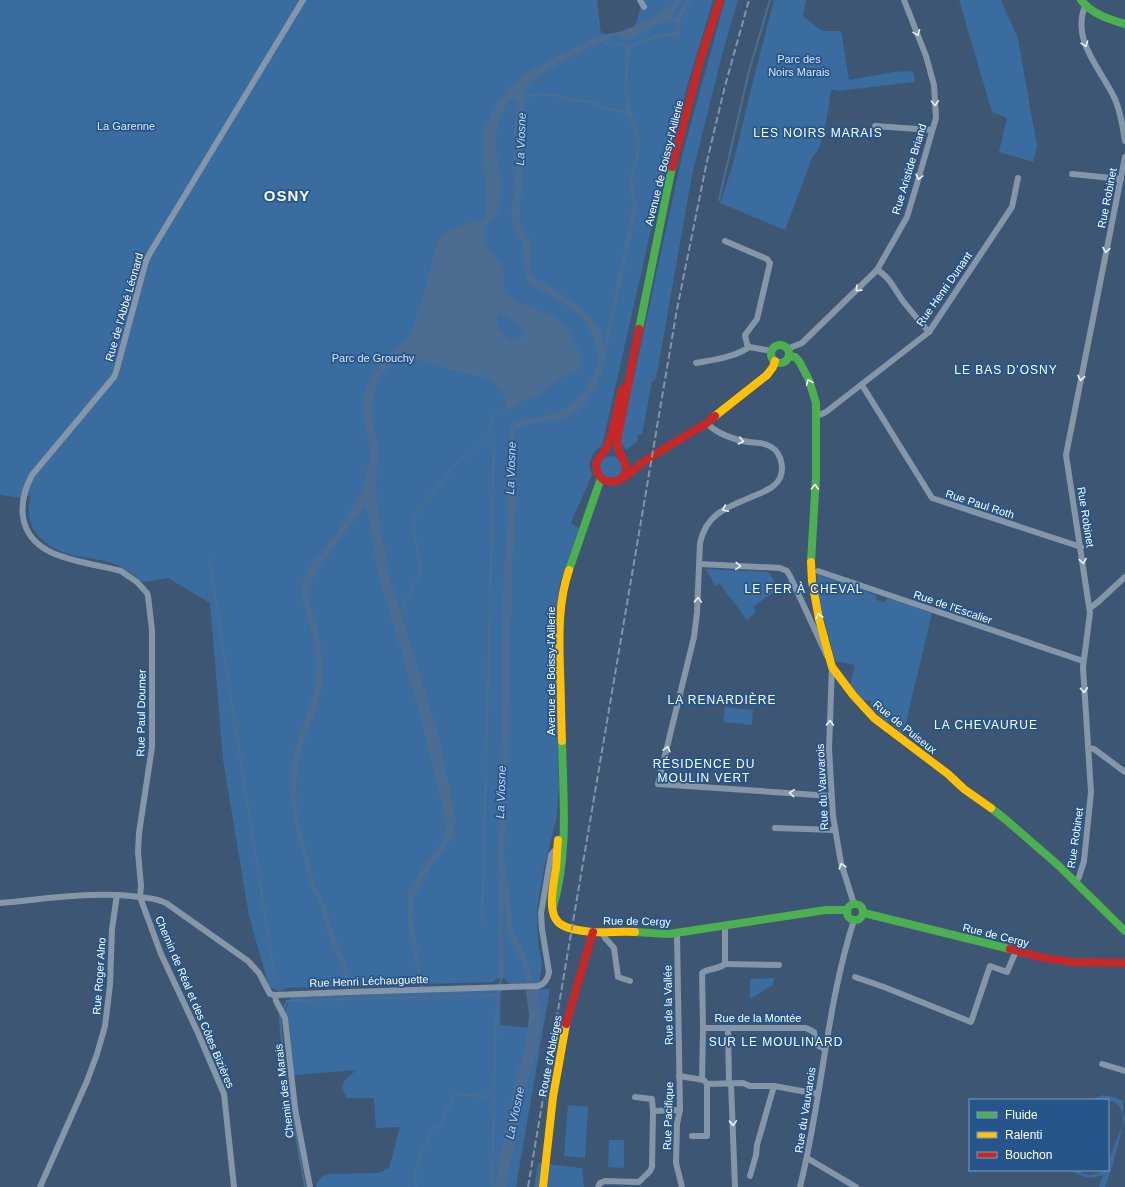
<svg xmlns="http://www.w3.org/2000/svg" width="1125" height="1187" viewBox="0 0 1125 1187" font-family="Arial,sans-serif">
  <rect width="100%" height="100%" fill="#3d5674"/>
  <g fill="#3a6ca0">
    <path d="M0,0H597L601,33C612,36 625,30 635,26L643,0H713L688,83L659,194L602,446L594,452L589,463L592,475L571,523L579,528L560,584L555,646L559,786L557,816L544,868L537,909L538,943L542,964L539,983L509,984L504,978L496,979L493,982L286,988L280,992L269,987L249,916L223,760L210,603L168,578L143,582C133,574 122,566 109,562C92,557 73,558 58,550C35,540 24,521 31,495L23,498L0,495Z"/>
    <polygon points="725,0 738,0 724,47 692,175 658,368 655,381 652,381 642,435 638,434 637,442 626,450 620,441 682,156"/>
    <path d="M774,0H806L803,16L822,31H841L849,80L893,72L913,71L915,82L837,91V90H831C828,108 825,146 812,158L785,230L720,203L733,164L751,89Z"/>
    <polygon points="959,0 1001,0 1018,39 1037,146 1033,162 999,152 1007,118 992,112"/>
    <circle cx="611" cy="467" r="11"/>
    <polygon points="706,569 768,572 779,588 753,607 756,612 747,620 719,583 715,586"/>
    <polygon points="817,574 876,595 876,600 885,602 887,598 932,613 903,735 889,721 886,722 870,707 871,701 863,700 850,685 855,665 835,661 817,592"/>
    <polygon points="725,707 753,710 752,725 723,722"/>
    <polygon points="774,978 773,985 750,999 750,979"/>
    <path d="M535,989H550L516,1187H316L317,1183L321,1177L330,1174L379,1173L389,1168L400,1127L376,1128L374,1098H347C337,1082 346,1080 356,1070L294,1075L289,1024L285,1012L291,997L501,990L500,1025L535,1028L537,1015Z"/>
    <path d="M1103,1095L1114,1097L1123,1101C1125,1128 1114,1162 1105,1187H1099L1103,1175C1089,1179 1084,1179 1072,1170H1080L1082,1173L1090,1175L1108,1170V1162L1125,1118C1117,1097 1110,1100 1090,1100Z"/>
    <polygon points="568,1105 588,1107 585,1158 564,1156"/>
    <polygon points="609,1140 624,1140 624,1168 608,1167"/>
    <polygon points="538,1163 582,1168 584,1187 534,1187"/>
  </g>
  <path fill="#4c6d92" fill-rule="evenodd" d="M676,0H681L671,18L673,20L676,19L687,0H691L679,23L681,32L679,35C674,38 667,36 661,37C650,39 640,44 631,49L629,53L627,92L633,117L640,138L639,157L632,177L637,208L604,362C599,383 590,405 570,416C555,424 530,420 519,428C516,430 516,433 515,436L516,505L512,568L510,704L504,855L506,877L511,900L512,928L525,954L534,982H527L522,963L507,932L504,902L503,927L504,977L499,978V884L497,858L500,794L503,591L506,532L508,443L511,425L514,422L553,414L570,406L582,393L592,377L597,366L598,360L595,342L586,321L574,310L530,284L525,276L523,246L512,221L511,214L515,184L514,134L517,98L508,101C502,113 496,125 496,139C495,163 507,188 497,212C495,220 487,222 484,229C482,245 494,253 502,265C508,275 500,286 507,294C511,300 518,303 525,305C551,316 561,314 574,341C578,349 581,356 581,364L576,372L558,380L549,386L540,394L523,401L510,409L505,405V399L501,391L497,386L487,378L447,369L414,359H407L395,362L386,370L378,381L372,402V416L378,448L376,483L377,506L390,578L438,733L456,820L452,838L424,877L415,896L413,921L420,968L416,969L408,918V893L417,876L442,842L446,826L441,801L419,711L379,578L366,504L318,569L310,583L308,594L310,605L315,619L320,640L322,667V683L318,705L302,746L296,783L297,816L316,888L325,906L335,938L348,969L350,984L347,983C344,969 339,961 333,948C325,928 323,907 312,888C301,846 284,802 293,758C300,727 316,699 316,667C316,653 314,639 310,626C306,611 299,597 303,581C309,563 324,551 335,536C343,524 362,494 365,481C367,470 371,458 369,446C367,428 358,410 365,391C371,376 381,363 393,351C398,347 404,343 408,337C413,331 415,322 417,314C425,290 431,265 438,240C444,230 460,226 471,222C478,220 481,222 486,217L487,200L482,147L483,136L485,128L493,109L509,87L521,77L559,55L599,36L620,32L651,19C658,11 670,10 676,0ZM665,21L675,22L677,30L676,32L655,35L630,46L617,41L608,44L604,41L611,37L617,35L624,39L630,40L652,27ZM601,42L605,46L617,43L626,48C625,69 623,88 627,109L626,111L605,107L591,100H578L554,93L540,95L525,94V88L530,82L558,64ZM552,96L576,102L590,103L603,109L626,114L630,118L637,139L636,156L629,179L633,206L604,346C602,340 601,332 597,326C583,304 555,290 534,277L531,274V244L530,239L521,227L519,218L522,184V132L525,97ZM499,313L522,327L523,333L522,337L512,340L508,339C501,332 494,324 499,313Z"/>
  <g fill="none" stroke-linecap="round" stroke-linejoin="round">
    <g stroke="#4c6d92" stroke-width="2">
      <polyline points="719,200 749,71 770,0"/>
      <polyline points="209,558 275,979"/>
      <polyline points="398,611 403,606 420,574 420,569 414,528 415,517 422,506 456,464 488,438 491,433"/>
      <path d="M482,927L494,439C485,420 491,415 507,407"/>
      <polyline points="418,966 424,997"/>
      <polyline points="500,984 502,976"/>
      <polyline points="283,1010 287,1001 498,995 499,991"/>
      <polyline points="280,1013 281,1032 285,1070 305,1187"/>
      <polyline points="416,1187 415,1172 431,1129 439,1127 446,1114 453,1094 493,1097"/>
      <polyline points="492,1187 496,1012 498,995"/>
    </g>
    <polyline stroke="#4c6d92" stroke-width="12" points="500,1187 523,1075 532,1047 535,1015 532,991"/>
    <g stroke="#8496a8" stroke-width="6">
      <polyline points="640,0 644,7"/>
      <path d="M1085,6C1071,41 1101,69 1115,99C1120,111 1123,127 1125,141"/>
      <polyline points="875,126 932,130"/>
      <polyline points="1072,174 1121,179"/>
      <polyline points="725,241 767,259 770,263 757,319 745,335 747,344 749,347"/>
      <path d="M877,270C889,276 895,290 903,301C911,311 920,322 929,332"/>
      <polyline points="749,347 772,351"/>
      <polyline points="787,349 802,343 877,270 907,217 916,187 936,118 934,85 926,56 904,0"/>
      <path d="M696,363C712,360 736,357 749,347"/>
      <polyline points="862,385 932,498 1081,547"/>
      <polyline points="817,416 826,412 929,332 1012,207 1018,178"/>
      <path d="M707,423C716,434 736,440 748,442C754,443 761,442 767,445C780,449 785,466 780,478C776,486 769,489 761,493C734,505 707,510 700,543L697,613L694,637L658,784L831,796"/>
      <polyline points="700,564 780,568 787,571 790,576 827,656"/>
      <polyline points="818,571 1083,661"/>
      <polyline points="1090,608 1098,602 1125,577"/>
      <polyline points="832,666 829,749 833,816 841,863 854,904"/>
      <polyline points="1088,748 1094,749 1125,772"/>
      <polyline points="775,828 834,830"/>
      <polyline points="1076,882 1079,877 1084,861 1091,792 1083,667 1090,613 1066,455 1125,157"/>
      <path d="M0,903C45,899 95,891 139,897C149,898 157,898 166,903L248,961L259,973L270,994L275,995L349,992L538,986C545,984 548,979 549,972L542,929L541,913L551,855L554,851L559,849"/>
      <path d="M725,925V964C717,970 708,968 702,973L703,1028H806L814,1032L817,1045L825,1049"/>
      <polyline points="602,932 605,938 614,948 618,977 630,981"/>
      <polyline points="677,933 680,1110 677,1124 676,1163 682,1187"/>
      <polyline points="725,964 779,965"/>
      <polyline points="855,977 884,987 971,1022 990,966 1007,972 1016,951"/>
      <polyline points="275,995 276,1001 285,1018 295,1108 310,1187"/>
      <polyline points="728,1028 729,1084"/>
      <polyline points="1102,1064 1125,1071"/>
      <polyline points="679,1076 704,1080 707,1084 743,1083 750,1086 774,1086 818,1094"/>
      <polyline points="702,1079 703,1028"/>
      <polyline points="731,1084 735,1187"/>
      <polyline points="635,1097 652,1099 653,1111"/>
      <polyline points="692,1136 707,1136 707,1084"/>
      <polyline points="807,1158 856,1187"/>
      <polyline points="750,1176 756,1155 757,1145 774,1086"/>
      <polyline points="40,1187 87,1081 97,1054 105,1026 110,985 112,929 117,895"/>
      <path d="M234,1187L224,1094L198,1033L161,954L140,897L141,886L138,852L139,833L152,747V630L148,596L147,593L137,582L121,571C87,561 30,561 23,517C21,502 25,488 32,475L114,377L116,372L146,261L150,253L303,0"/>
      <polyline points="598,1187 600,1183 605,1181 639,1182 650,1171 652,1167 653,1111 680,1110"/>
      <path d="M800,1187C822,1099 826,1007 854,920"/>
    </g>
    <g stroke="#4caf50" stroke-width="8">
      <path d="M1081,0C1092,14 1108,19 1125,24"/>
      <polyline points="639,329 672,167"/>
      <circle cx="780" cy="354" r="9"/>
      <polyline points="789,356 795,357 799,361 809,380 816,403 816,476 811,562"/>
      <polyline points="569,570 601,478"/>
      <polyline points="991,808 1005,819 1058,865 1125,931"/>
      <circle cx="855" cy="912" r="8"/>
      <path d="M553,907C569,853 563,796 562,741"/>
      <polyline points="864,913 1010,949"/>
      <polyline points="635,932 669,934 826,910 847,910"/>
    </g>
    <g stroke="#ffc107" stroke-width="8">
      <polyline points="715,416 767,375 773,367 775,361"/>
      <polyline points="811,562 812,581 819,619 832,667 853,695 874,718 948,774 964,789 991,808"/>
      <path d="M562,741C561,717 561,694 560,670C559,637 558,602 569,570"/>
      <path d="M558,840C557,849 557,858 556,868C554,883 545,916 562,925C570,930 583,931 592,932C606,933 621,931 635,932"/>
      <polyline points="543,1187 553,1097 566,1024"/>
    </g>
    <g stroke="#c62828" stroke-width="8">
      <polyline points="672,167 702,54 720,0"/>
      <path d="M622,389L610,440L606,449L596,463C595,476 604,484 617,481C626,479 634,469 642,463C663,449 685,436 707,423L715,416"/>
      <path d="M623,477C629,467 625,463 620,454C618,450 618,445 617,441L639,329"/>
      <polyline points="1010,949 1044,958 1073,962 1125,963"/>
      <polyline points="566,1024 593,932"/>
    </g>
    <polyline stroke="#8494a7" stroke-width="2" stroke-dasharray="7 3" stroke-linecap="butt" points="528,1187 677,309 707,161 725,86 749,0"/>
  </g>
  <defs><path id="oneway-chevron" d="M-2-3.5L2.5 0L-2 3.5" fill="none" stroke-width="1.6" stroke-linecap="round" stroke-linejoin="round"/></defs>
  <g stroke="#edeff2">
    <use href="#oneway-chevron" transform="translate(917 33) rotate(69)"/>
    <use href="#oneway-chevron" transform="translate(1085 44) rotate(72)"/>
    <use href="#oneway-chevron" transform="translate(935 103) rotate(87)"/>
    <use href="#oneway-chevron" transform="translate(919 177) rotate(105)"/>
    <use href="#oneway-chevron" transform="translate(1106 250) rotate(101)"/>
    <use href="#oneway-chevron" transform="translate(858 289) rotate(136)"/>
    <use href="#oneway-chevron" transform="translate(1081 378) rotate(101)"/>
    <use href="#oneway-chevron" transform="translate(741 441) rotate(13)"/>
    <use href="#oneway-chevron" transform="translate(725 509) rotate(155)"/>
    <use href="#oneway-chevron" transform="translate(1083 561) rotate(81)"/>
    <use href="#oneway-chevron" transform="translate(738 566) rotate(3)"/>
    <use href="#oneway-chevron" transform="translate(698 600) rotate(-88)"/>
    <use href="#oneway-chevron" transform="translate(1084 690) rotate(86)"/>
    <use href="#oneway-chevron" transform="translate(830 723) rotate(-88)"/>
    <use href="#oneway-chevron" transform="translate(667 749) rotate(-76)"/>
    <use href="#oneway-chevron" transform="translate(792 793) rotate(-176)"/>
    <use href="#oneway-chevron" transform="translate(842 866) rotate(-106)"/>
    <use href="#oneway-chevron" transform="translate(733 1123) rotate(88)"/>
  </g>
  <g stroke="#f6fbf6">
    <use href="#oneway-chevron" transform="translate(809 382) rotate(-113)"/>
    <use href="#oneway-chevron" transform="translate(815 487) rotate(-87)"/>
    <use href="#oneway-chevron" transform="translate(819 616) rotate(-103)"/>
  </g>
  <g text-anchor="middle" stroke-width="3.5" stroke-linejoin="round" paint-order="stroke">
    <g font-size="11" fill="#d8e7f7" stroke="#26558b">
      <text x="799" y="63">Parc des<tspan x="799" dy="13">Noirs Marais</tspan></text>
      <text x="126" y="130">La Garenne</text>
      <text x="373" y="362">Parc de Grouchy</text>
    </g>
    <g font-size="11" fill="#fff" stroke="#26558b">
      <text transform="translate(664 163) rotate(-76)" y="4">Avenue de Boissy-l'Aillerie</text>
      <text transform="translate(909 169) rotate(-73)" y="4">Rue Aristide Briand</text>
      <text transform="translate(1107 198) rotate(-79)" y="4">Rue Robinet</text>
      <text transform="translate(944 289) rotate(-55)" y="4">Rue Henri Dunant</text>
      <text transform="translate(124 307) rotate(-74)" y="4">Rue de l'Abbé Léonard</text>
      <text transform="translate(980 504) rotate(18)" y="4">Rue Paul Roth</text>
      <text transform="translate(1086 517) rotate(81)" y="4">Rue Robinet</text>
      <text transform="translate(953 607) rotate(19)" y="4">Rue de l'Escalier</text>
      <text transform="translate(551 671) rotate(-90)" y="4">Avenue de Boissy-l'Aillerie</text>
      <text transform="translate(141 713) rotate(-89)" y="4">Rue Paul Doumer</text>
      <text transform="translate(905 727) rotate(39)" y="4">Rue de Puiseux</text>
      <text transform="translate(822 787) rotate(-93)" y="4">Rue du Vauvarois</text>
      <text transform="translate(1075 838) rotate(-82)" y="4">Rue Robinet</text>
      <text transform="translate(637 921) rotate(1)" y="4">Rue de Cergy</text>
      <text transform="translate(996 935) rotate(14)" y="4">Rue de Cergy</text>
      <text transform="translate(99 976) rotate(-86)" y="4">Rue Roger Alno</text>
      <text transform="translate(369 981) rotate(-2)" y="4">Rue Henri Léchauguette</text>
      <text transform="translate(195 1002) rotate(67)" y="4">Chemin de Réal et des Côtes Bizières</text>
      <text transform="translate(668 1005) rotate(-91)" y="4">Rue de la Vallée</text>
      <text x="758" y="1022">Rue de la Montée</text>
      <text transform="translate(550 1056) rotate(-79)" y="4">Route d'Ableiges</text>
      <text transform="translate(284 1091) rotate(-97)" y="4">Chemin des Marais</text>
      <text transform="translate(805 1110) rotate(-81)" y="4">Rue du Vauvarois</text>
      <text transform="translate(668 1116) rotate(-88)" y="4">Rue Pacifique</text>
    </g>
    <g font-size="12" letter-spacing="1" fill="#fff" stroke="#26558b">
      <text x="818" y="137">LES NOIRS MARAIS</text>
      <text x="1006" y="374">LE BAS D'OSNY</text>
      <text x="804" y="593">LE FER À CHEVAL</text>
      <text x="722" y="704">LA RENARDIÈRE</text>
      <text x="986" y="729">LA CHEVAURUE</text>
      <text x="704" y="768">RÉSIDENCE DU<tspan x="704" dy="14">MOULIN VERT</tspan></text>
      <text x="776" y="1046">SUR LE MOULINARD</text>
    </g>
    <g font-size="12" font-style="italic" fill="#c0d8f1" stroke="#26558b">
      <text transform="translate(521 139) rotate(-88)" y="4">La Viosne</text>
      <text transform="translate(511 468) rotate(-88)" y="4">La Viosne</text>
      <text transform="translate(501 792) rotate(-88)" y="4">La Viosne</text>
      <text transform="translate(515 1113) rotate(-78)" y="4">La Viosne</text>
    </g>
    <g font-size="15" font-weight="bold" letter-spacing="1" fill="#fff" stroke="#26558b">
      <text x="287" y="201">OSNY</text>
    </g>
  </g>
  <rect x="969" y="1099" width="140" height="72" fill="#26558b" stroke="#7d99b9"/>
  <rect x="977" y="1112" width="20" height="6" fill="#4caf50" stroke="#7d99b9"/>
  <text x="1005" y="1119" font-size="12" fill="#ffffff">Fluide</text>
  <rect x="977" y="1132" width="20" height="6" fill="#ffc107" stroke="#7d99b9"/>
  <text x="1005" y="1139" font-size="12" fill="#ffffff">Ralenti</text>
  <rect x="977" y="1152" width="20" height="6" fill="#c62828" stroke="#7d99b9"/>
  <text x="1005" y="1159" font-size="12" fill="#ffffff">Bouchon</text>
</svg>
